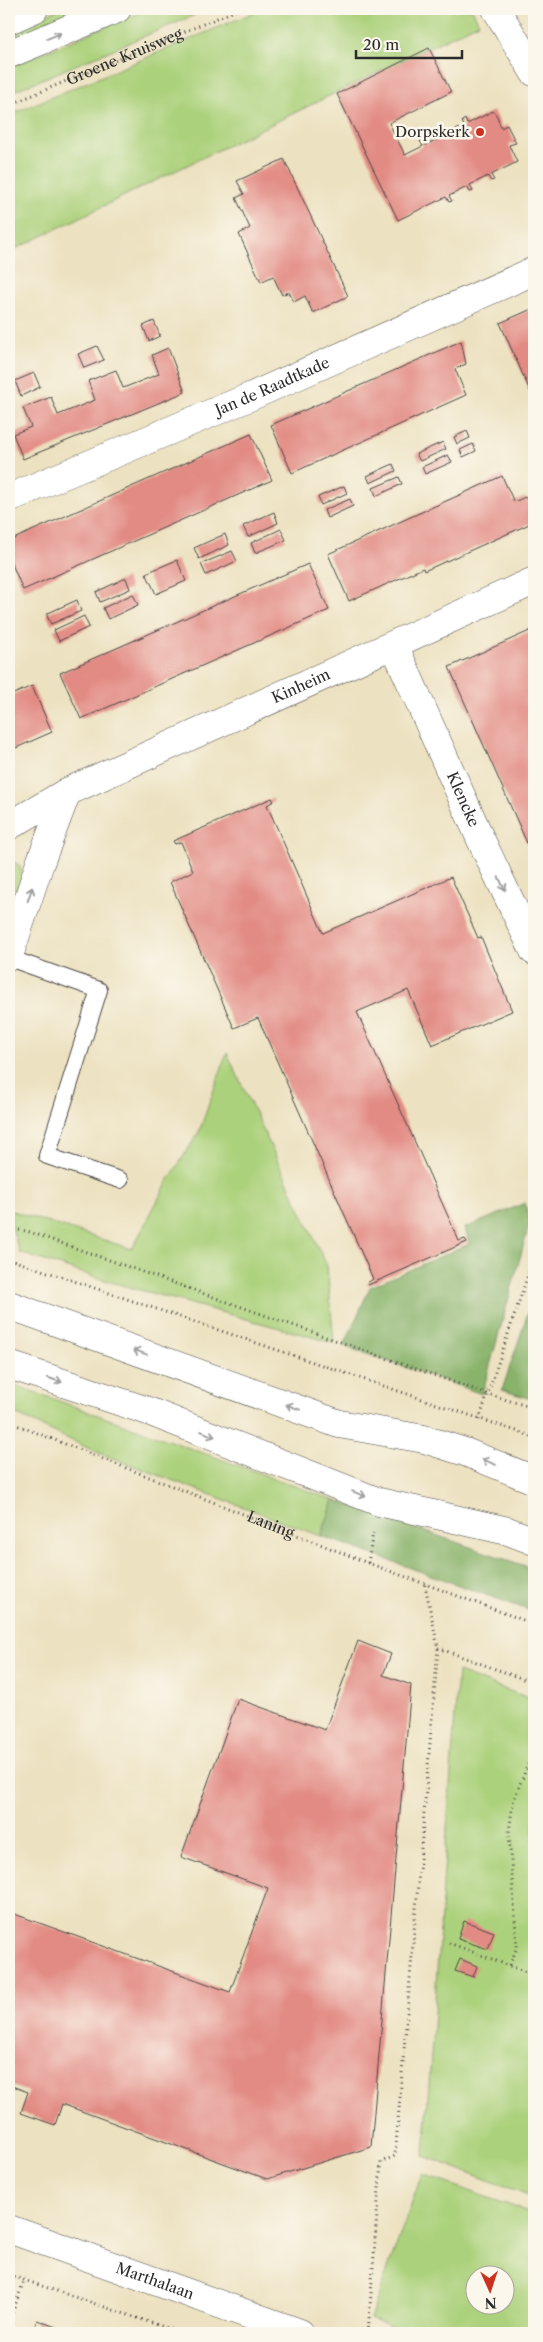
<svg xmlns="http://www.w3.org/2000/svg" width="543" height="2342" viewBox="0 0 543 2342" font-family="'Libre Caslon Text',serif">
  <rect width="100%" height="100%" fill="#fbf7ec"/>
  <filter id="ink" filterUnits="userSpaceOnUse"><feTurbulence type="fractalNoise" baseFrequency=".02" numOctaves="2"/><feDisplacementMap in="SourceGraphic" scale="10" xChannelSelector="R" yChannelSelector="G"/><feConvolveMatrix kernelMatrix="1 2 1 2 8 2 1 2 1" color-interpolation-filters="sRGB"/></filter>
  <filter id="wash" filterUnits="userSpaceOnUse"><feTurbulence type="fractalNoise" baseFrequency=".0096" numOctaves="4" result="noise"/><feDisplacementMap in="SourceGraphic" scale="20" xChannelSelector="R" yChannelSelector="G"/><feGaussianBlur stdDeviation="1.12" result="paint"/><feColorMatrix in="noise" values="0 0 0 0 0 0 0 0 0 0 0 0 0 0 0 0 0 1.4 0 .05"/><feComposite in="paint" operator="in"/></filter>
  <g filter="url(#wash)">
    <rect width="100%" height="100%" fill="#ece1c0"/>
    <g fill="#acd17b" stroke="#6c7e53" fill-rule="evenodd">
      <polygon points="59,9 95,9 9,45 9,30"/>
      <polygon points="148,9 209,9 9,93 9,67"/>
      <polygon points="262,9 472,9 479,23 9,252 9,115"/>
      <polygon points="9,859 19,865 23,875 9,910"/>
      <polygon points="227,1053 327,1266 334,1343 111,1282 20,1253 9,1218 9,1210 132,1249 168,1181 199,1132"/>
      <polygon points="9,1383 334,1500 321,1536 94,1451 9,1411"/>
      <polygon points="458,1672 534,1700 534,2197 424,2156"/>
      <path d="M422,2174L534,2214V2333H407L370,2319ZM476,2274H506V2304H476Z"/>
    </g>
    <g fill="#89b36b" stroke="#5a6f4b">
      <polygon points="525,1203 530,1222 482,1394 344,1346 370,1287 469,1244 465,1228"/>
      <polygon points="534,1295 534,1400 502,1390"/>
      <polygon points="334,1500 534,1569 534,1612 321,1536"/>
    </g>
    <g id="blocks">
      <g fill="#e28b84">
        <polygon points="429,48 451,92 389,123 405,155 423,146 420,141 424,140 426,145 444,136 441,130 444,129 447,134 464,126 462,121 465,119 467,124 493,111 497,116 501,128 507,125 516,143 509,145 517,162 491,175 494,180 491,181 488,176 470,185 473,191 470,192 467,187 449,196 452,201 449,202 446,197 398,220 337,94"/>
        <polygon points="284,159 348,296 313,313 305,296 294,302 289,292 282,295 273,276 261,282 239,234 250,228 236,198 244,194 237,181"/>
        <polygon points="534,308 534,400 500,323"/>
        <polygon points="154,321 160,336 149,341 143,326"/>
        <polygon points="461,341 466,364 455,369 466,395 292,473 271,425"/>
        <polygon points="97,346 104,360 84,368 78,354"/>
        <polygon points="168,348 185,392 23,459 13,434 31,427 23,408 51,397 58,415 95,400 88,381 116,370 123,388 159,374 152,355"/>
        <polygon points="34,373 40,387 21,396 15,381"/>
        <polygon points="467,431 470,438 457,444 454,437"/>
        <polygon points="251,434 272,480 23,590 9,557 9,541"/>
        <polygon points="443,442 446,449 420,461 416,454"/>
        <polygon points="473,444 476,451 463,457 460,450"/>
        <polygon points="448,455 452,462 425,474 422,467"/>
        <polygon points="393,464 396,471 370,483 367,476"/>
        <polygon points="502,476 514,502 525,497 534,509 534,522 424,571 423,568 349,601 328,554"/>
        <polygon points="399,477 402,484 376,496 373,488"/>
        <polygon points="344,486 347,493 321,505 318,497"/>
        <polygon points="350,499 353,506 327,518 324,510"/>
        <polygon points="274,512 278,523 248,537 243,526"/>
        <polygon points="281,529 286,540 255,553 251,543"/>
        <polygon points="225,534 229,545 199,559 194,548"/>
        <polygon points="232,551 237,561 206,575 201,564"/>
        <polygon points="177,560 186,581 156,594 146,573"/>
        <polygon points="308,564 329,610 81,719 60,673"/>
        <polygon points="126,578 130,589 100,602 96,592"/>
        <polygon points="133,594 138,605 108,619 103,608"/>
        <polygon points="77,600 81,611 51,624 46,614"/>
        <polygon points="84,616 89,627 59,641 54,630"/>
        <polygon points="534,629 534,859 449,667"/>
        <polygon points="32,686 52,732 9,751 9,696"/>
        <polygon points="272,798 274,801 267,805 323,933 451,877 478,938 481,937 512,1011 432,1045 408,990 357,1012 459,1241 465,1239 467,1242 368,1285 367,1283 373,1279 258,1018 234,1028 170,882 193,871 181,842 175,844 173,841"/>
        <polygon points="358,1641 391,1654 383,1675 411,1685 371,2147 267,2179 62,2104 55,2125 21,2113 28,2092 9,2085 9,1912 230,1992 268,1888 181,1857 238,1699 325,1730"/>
        <polygon points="464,1921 494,1932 488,1949 458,1939"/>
        <polygon points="460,1959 477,1966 473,1977 455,1971"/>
        <polygon points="37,2320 72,2333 32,2333"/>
      </g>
    </g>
  </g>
  <g filter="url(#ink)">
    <use href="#blocks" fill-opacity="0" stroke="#484641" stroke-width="1"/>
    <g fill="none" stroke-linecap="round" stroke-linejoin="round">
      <defs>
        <polyline id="lane" points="9,958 99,990 47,1156 120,1180"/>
        <g id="street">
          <polyline points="496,9 534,72"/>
          <path id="s3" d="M9,498L245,399L534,271"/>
          <path id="s4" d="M394,645L481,840L534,951"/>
          <path id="s5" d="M9,826L67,792L534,581"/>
          <polyline points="9,956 40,863 67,792"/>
          <path id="s6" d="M9,2229L300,2333"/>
        </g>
        <g id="secondary">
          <polyline points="9,1305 339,1424 424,1439 465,1452 534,1480"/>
          <polyline points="9,1365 148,1411 379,1502 508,1531 534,1541"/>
        </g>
        <g id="primary">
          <polyline points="9,20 34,9"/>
          <polyline points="9,54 117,9"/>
        </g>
      </defs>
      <use href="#lane" stroke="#484641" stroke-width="18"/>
      <use href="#street" stroke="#484641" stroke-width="29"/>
      <use href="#secondary" stroke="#484641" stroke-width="29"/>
      <use href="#primary" stroke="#484641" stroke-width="29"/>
      <g stroke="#484641" stroke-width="3" stroke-dasharray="1 4" stroke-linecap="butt">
        <path id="s1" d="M9,105L239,9"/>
        <polyline points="9,1229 27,1231 487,1394 534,1408"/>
        <polyline points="9,1259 534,1437"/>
        <polyline points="479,1420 534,1257"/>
        <path id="s2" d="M9,1422L368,1563L534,1624"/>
        <polyline points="368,1563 373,1533"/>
        <polyline points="438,1648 534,1683"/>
        <polyline points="449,1943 534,1975"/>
        <polyline points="510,1965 517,1947 509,1832 513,1802 534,1749"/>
        <polyline points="9,2275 182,2333"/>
        <polyline points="9,2322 24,2281"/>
        <polyline points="368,2333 381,2162 395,2156 438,1648 425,1585"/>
      </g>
      <use href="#lane" stroke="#fff" stroke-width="16"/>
      <use href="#street" stroke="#fff" stroke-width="28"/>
      <use href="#secondary" stroke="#fff" stroke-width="28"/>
      <use href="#primary" stroke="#fff" stroke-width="28"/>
    </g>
    <defs><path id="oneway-shaft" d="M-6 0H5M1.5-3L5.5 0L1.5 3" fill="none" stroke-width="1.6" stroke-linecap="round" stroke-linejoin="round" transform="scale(1.25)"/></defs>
    <g stroke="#a0a0a0">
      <use href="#oneway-shaft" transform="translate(54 36) rotate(-23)"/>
      <use href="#oneway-shaft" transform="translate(502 884) rotate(64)"/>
      <use href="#oneway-shaft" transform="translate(30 894) rotate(-72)"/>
      <use href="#oneway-shaft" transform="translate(140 1352) rotate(-160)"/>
      <use href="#oneway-shaft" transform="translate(55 1380) rotate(18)"/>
      <use href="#oneway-shaft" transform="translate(293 1407) rotate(-160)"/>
      <use href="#oneway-shaft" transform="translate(208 1434) rotate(22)"/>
      <use href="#oneway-shaft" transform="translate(489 1462) rotate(-158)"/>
      <use href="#oneway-shaft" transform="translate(359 1494) rotate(22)"/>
    </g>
  </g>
  <circle fill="#c8321e" stroke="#fbf7ec" stroke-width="2" cx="480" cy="132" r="5"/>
  <g text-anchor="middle" stroke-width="5" stroke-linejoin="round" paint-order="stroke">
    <g font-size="15" fill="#2b2b2b" stroke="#fbf7ec">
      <text dy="5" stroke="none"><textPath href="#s1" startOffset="125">Groene Kruisweg</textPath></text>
      <text dy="5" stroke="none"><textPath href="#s3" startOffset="286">Jan de Raadtkade</textPath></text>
      <text dy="5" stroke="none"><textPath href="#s5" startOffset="324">Kinheim</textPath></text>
      <text dy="5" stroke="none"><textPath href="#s4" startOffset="169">Klencke</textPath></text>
      <text dy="5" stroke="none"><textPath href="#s2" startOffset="281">Laning</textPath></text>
      <text dy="5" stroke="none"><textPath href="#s6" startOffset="155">Marthalaan</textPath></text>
    </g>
    <g font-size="15" fill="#2b2b2b" stroke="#fbf7ec" text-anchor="end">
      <text x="470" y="137">Dorpskerk</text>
    </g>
  </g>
  <rect width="543" height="2342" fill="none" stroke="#fbf7ec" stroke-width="30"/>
  <g transform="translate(490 2290) rotate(177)"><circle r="24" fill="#fbf7ec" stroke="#a8a59f"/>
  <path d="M0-4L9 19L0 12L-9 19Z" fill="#c8321e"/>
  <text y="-8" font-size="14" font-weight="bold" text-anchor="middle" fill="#2b2b2b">N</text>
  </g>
  <path d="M356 50v8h106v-8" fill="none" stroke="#2b2b2b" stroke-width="2.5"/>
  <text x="363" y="50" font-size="15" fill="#2b2b2b" stroke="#fbf7ec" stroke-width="4" paint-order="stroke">20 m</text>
</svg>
